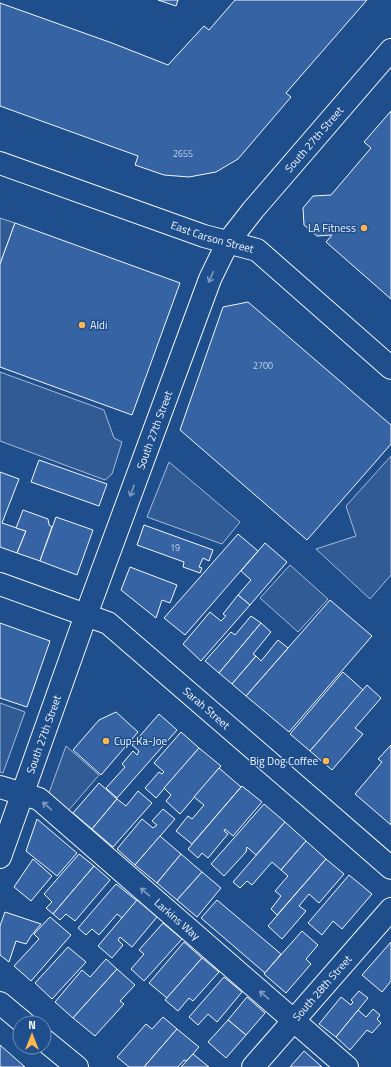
<svg xmlns="http://www.w3.org/2000/svg" width="391" height="1067" viewBox="0 0 391 1067" font-family="'Titillium Web',sans-serif">
  <rect width="100%" height="100%" fill="#1f4e8c"/>
  <g fill="#305b95" stroke="#a8bbd7">
    <polygon points="0,218 15,223 0,264"/>
    <polygon points="0,372 104,410 114,438 122,442 112,474 105,480 0,441"/>
    <polygon points="391,456 391,575 370,599 316,549 356,536 346,506"/>
    <polygon points="169,462 240,522 222,544 147,517"/>
    <polygon points="290,565 328,599 298,632 260,598"/>
    <polygon points="0,703 25,712 3,773 0,772"/>
    <polygon points="66,746 99,775 68,811 49,793"/>
  </g>
  <g fill="#3563a3" stroke="#f2f6ff">
    <polygon points="158,0 178,0 176,6"/>
    <polygon points="235,0 367,0 286,93 291,97 238,159 216,172 189,177 164,175 135,165 138,156 0,106 0,3 112,43 168,65 204,26 209,30"/>
    <polygon points="391,111 391,299 326,242 332,235 317,236 304,225 303,208 313,196 331,195 371,148 364,142"/>
    <polygon points="15,223 180,283 132,415 0,367 0,264"/>
    <polygon points="248,302 391,425 391,444 307,540 180,430 223,307"/>
    <polygon points="39,460 107,484 99,506 31,482"/>
    <polygon points="0,472 19,479 2,523 26,531 17,553 0,547"/>
    <polygon points="23,510 48,519 49,525 52,527 40,561 17,553 26,531 16,528"/>
    <polygon points="56,517 93,530 77,575 40,561"/>
    <polygon points="144,525 213,550 209,561 203,558 199,567 202,568 200,573 183,567 184,562 137,545"/>
    <polygon points="238,534 258,551 185,635 164,618"/>
    <polygon points="265,543 287,562 250,605 238,595 251,580 241,571"/>
    <polygon points="130,567 177,585 170,603 162,600 156,618 121,590"/>
    <polygon points="238,595 250,605 201,661 183,644 210,612 221,621 226,616 223,614"/>
    <polygon points="330,600 372,636 289,732 246,696"/>
    <polygon points="251,616 261,623 219,673 205,661 231,632 235,635"/>
    <polygon points="0,623 50,641 27,707 0,698"/>
    <polygon points="261,623 271,632 253,654 256,656 232,684 219,673"/>
    <polygon points="278,640 288,648 246,696 232,684 256,656 261,661"/>
    <polygon points="343,672 363,690 310,751 290,734"/>
    <polygon points="367,685 381,698 355,728 363,734 332,770 310,751"/>
    <polygon points="116,712 138,732 101,775 73,750 99,720"/>
    <polygon points="159,714 177,730 117,798 106,788 125,767 122,764 133,751 137,755 139,751 132,745"/>
    <polygon points="181,732 199,748 156,798 145,788 159,772 162,774 164,772 154,763"/>
    <polygon points="391,745 391,825 355,794 382,762 378,759"/>
    <polygon points="199,748 221,766 180,814 166,801 171,795 164,788"/>
    <polygon points="219,768 241,787 192,844 176,831 188,816 192,819 204,805 194,797"/>
    <polygon points="99,783 117,799 92,829 73,813"/>
    <polygon points="242,786 262,802 233,836 225,829 224,831 228,834 208,858 202,853 198,858 188,849"/>
    <polygon points="138,791 152,803 113,847 92,829 117,799 126,806"/>
    <polygon points="264,804 285,822 256,855 247,847 246,852 224,876 211,864"/>
    <polygon points="163,809 175,819 135,865 117,849 142,819 153,828 157,825 152,821"/>
    <polygon points="37,819 77,853 57,876 26,851"/>
    <polygon points="285,822 306,841 281,870 272,862 252,885 247,881 240,888 233,882"/>
    <polygon points="160,836 181,854 157,883 135,865"/>
    <polygon points="306,841 326,859 277,915 271,909 281,896 275,891 288,876 281,870"/>
    <polygon points="79,854 94,866 53,914 46,908 52,902 44,894"/>
    <polygon points="181,854 202,872 177,900 157,883"/>
    <polygon points="33,859 52,876 31,901 14,887"/>
    <polygon points="326,859 344,874 319,903 309,894 299,906 306,911 282,939 268,926"/>
    <polygon points="94,866 110,880 75,921 66,914 60,920 53,914"/>
    <polygon points="202,872 221,888 197,917 177,900"/>
    <polygon points="349,875 372,894 342,929 333,921 322,935 308,923"/>
    <polygon points="116,884 137,901 122,918 117,914 99,935 92,929 86,935 78,928"/>
    <polygon points="137,900 157,917 132,947 120,937 118,940 123,945 112,958 98,946"/>
    <polygon points="217,900 281,954 265,973 201,918"/>
    <polygon points="5,912 41,924 31,936 26,944 16,941 9,962 0,955 0,926"/>
    <polygon points="50,917 71,935 31,981 14,966 39,939 34,934"/>
    <polygon points="163,923 182,939 144,981 131,969 144,954 139,950"/>
    <polygon points="302,931 318,945 306,959 311,964 286,993 264,974"/>
    <polygon points="184,942 202,958 167,998 149,983"/>
    <polygon points="391,942 391,981 382,992 362,975"/>
    <polygon points="68,947 86,962 52,999 35,983"/>
    <polygon points="202,958 219,972 193,1001 189,998 178,1011 165,1000"/>
    <polygon points="106,959 117,969 73,1018 55,1002 82,970 90,977"/>
    <polygon points="117,969 135,985 120,1001 124,1004 95,1036 73,1018"/>
    <polygon points="224,977 242,992 217,1022 208,1014 198,1025 189,1017"/>
    <polygon points="359,991 368,998 336,1037 319,1024 341,997 351,1005 353,1002 351,1000"/>
    <polygon points="247,997 265,1013 246,1035 228,1020"/>
    <polygon points="373,1009 380,1015 377,1019 381,1023 372,1033 367,1030 350,1050 336,1037 358,1010 366,1017"/>
    <polygon points="163,1017 177,1029 144,1067 129,1067 117,1057 146,1024 152,1029"/>
    <polygon points="228,1020 246,1035 226,1058 208,1042"/>
    <polygon points="177,1029 199,1047 193,1054 186,1061 184,1060 178,1067 144,1067"/>
    <polygon points="0,1045 25,1067 0,1067"/>
    <polygon points="304,1051 322,1067 290,1067"/>
    <polygon points="193,1054 209,1067 181,1067"/>
  </g>
  <g fill="none" stroke-linecap="round" stroke-linejoin="round">
    <defs>
      <g id="minor">
        <path id="s1" d="M0,584L108,623L321,807L391,868"/>
        <path id="s2" d="M0,787L39,799L347,1067"/>
        <path id="s3" d="M0,857L86,615L210,279L228,242L253,210L391,50"/>
        <polyline points="0,1003 24,1023"/>
        <polyline points="44,1040 77,1067"/>
        <path id="s4" d="M253,1067L391,909"/>
      </g>
      <g id="major">
        <path id="s5" d="M0,163L204,236L257,250L391,368"/>
      </g>
    </defs>
    <use href="#minor" stroke="#f2f6ff" stroke-width="24"/>
    <use href="#major" stroke="#f2f6ff" stroke-width="24"/>
    <use href="#minor" stroke="#1f4e8c" stroke-width="22"/>
    <use href="#major" stroke="#1f4e8c" stroke-width="22"/>
  </g>
  <defs><path id="oneway-shaft" d="M-6 0H5M1.5-3L5.5 0L1.5 3" fill="none" stroke-width="1.6" stroke-linecap="round" stroke-linejoin="round"/></defs>
  <g stroke="#7e9ac0">
    <use href="#oneway-shaft" transform="translate(211 277) rotate(114)"/>
    <use href="#oneway-shaft" transform="translate(132 491) rotate(110)"/>
    <use href="#oneway-shaft" transform="translate(47 806) rotate(-139)"/>
    <use href="#oneway-shaft" transform="translate(145 892) rotate(-139)"/>
    <use href="#oneway-shaft" transform="translate(264 995) rotate(-139)"/>
  </g>
  <g fill="#ffb74d" stroke="#1f4e8c" stroke-width="1.5">
    <circle cx="364" cy="228" r="4"/>
    <circle cx="82" cy="325" r="4"/>
    <circle cx="106" cy="741" r="4"/>
    <circle cx="326" cy="761" r="4"/>
  </g>
  <g text-anchor="middle" stroke-width="3" stroke-linejoin="round" paint-order="stroke">
    <g font-size="9" fill="#c3d1e8">
      <text x="183" y="157">2655</text>
      <text x="263" y="369">2700</text>
      <text x="175" y="551">19</text>
    </g>
    <g font-size="11" fill="#f2f6ff" stroke="#1f4e8c">
      <text dy="4" stroke="none"><textPath href="#s3" startOffset="790">South 27th Street</textPath></text>
      <text dy="4" stroke="none"><textPath href="#s5" startOffset="225">East Carson Street</textPath></text>
      <text dy="4" stroke="none"><textPath href="#s3" startOffset="454">South 27th Street</textPath></text>
      <text dy="4" stroke="none"><textPath href="#s1" startOffset="245">Sarah Street</textPath></text>
      <text dy="4" stroke="none"><textPath href="#s3" startOffset="130">South 27th Street</textPath></text>
      <text dy="4" stroke="none"><textPath href="#s2" startOffset="224">Larkins Way</textPath></text>
      <text dy="4" stroke="none"><textPath href="#s4" startOffset="105">South 28th Street</textPath></text>
    </g>
    <g font-size="11" fill="#f2f6ff" stroke="#1f4e8c" text-anchor="end">
      <text x="356" y="232">LA Fitness</text>
      <text x="90" y="329" text-anchor="start">Aldi</text>
      <text x="114" y="745" text-anchor="start">Cup-Ka-Joe</text>
      <text x="318" y="765">Big Dog Coffee</text>
    </g>
  </g>
  <g transform="translate(32 1035)"><circle r="19" fill="#1f4e8c" stroke="#7391ba"/>
  <path d="M0-3L7 15L0 10L-7 15Z" fill="#ffb74d"/>
  <text y="-6" font-size="11" font-weight="bold" text-anchor="middle" fill="#f2f6ff">N</text>
  </g>
</svg>
